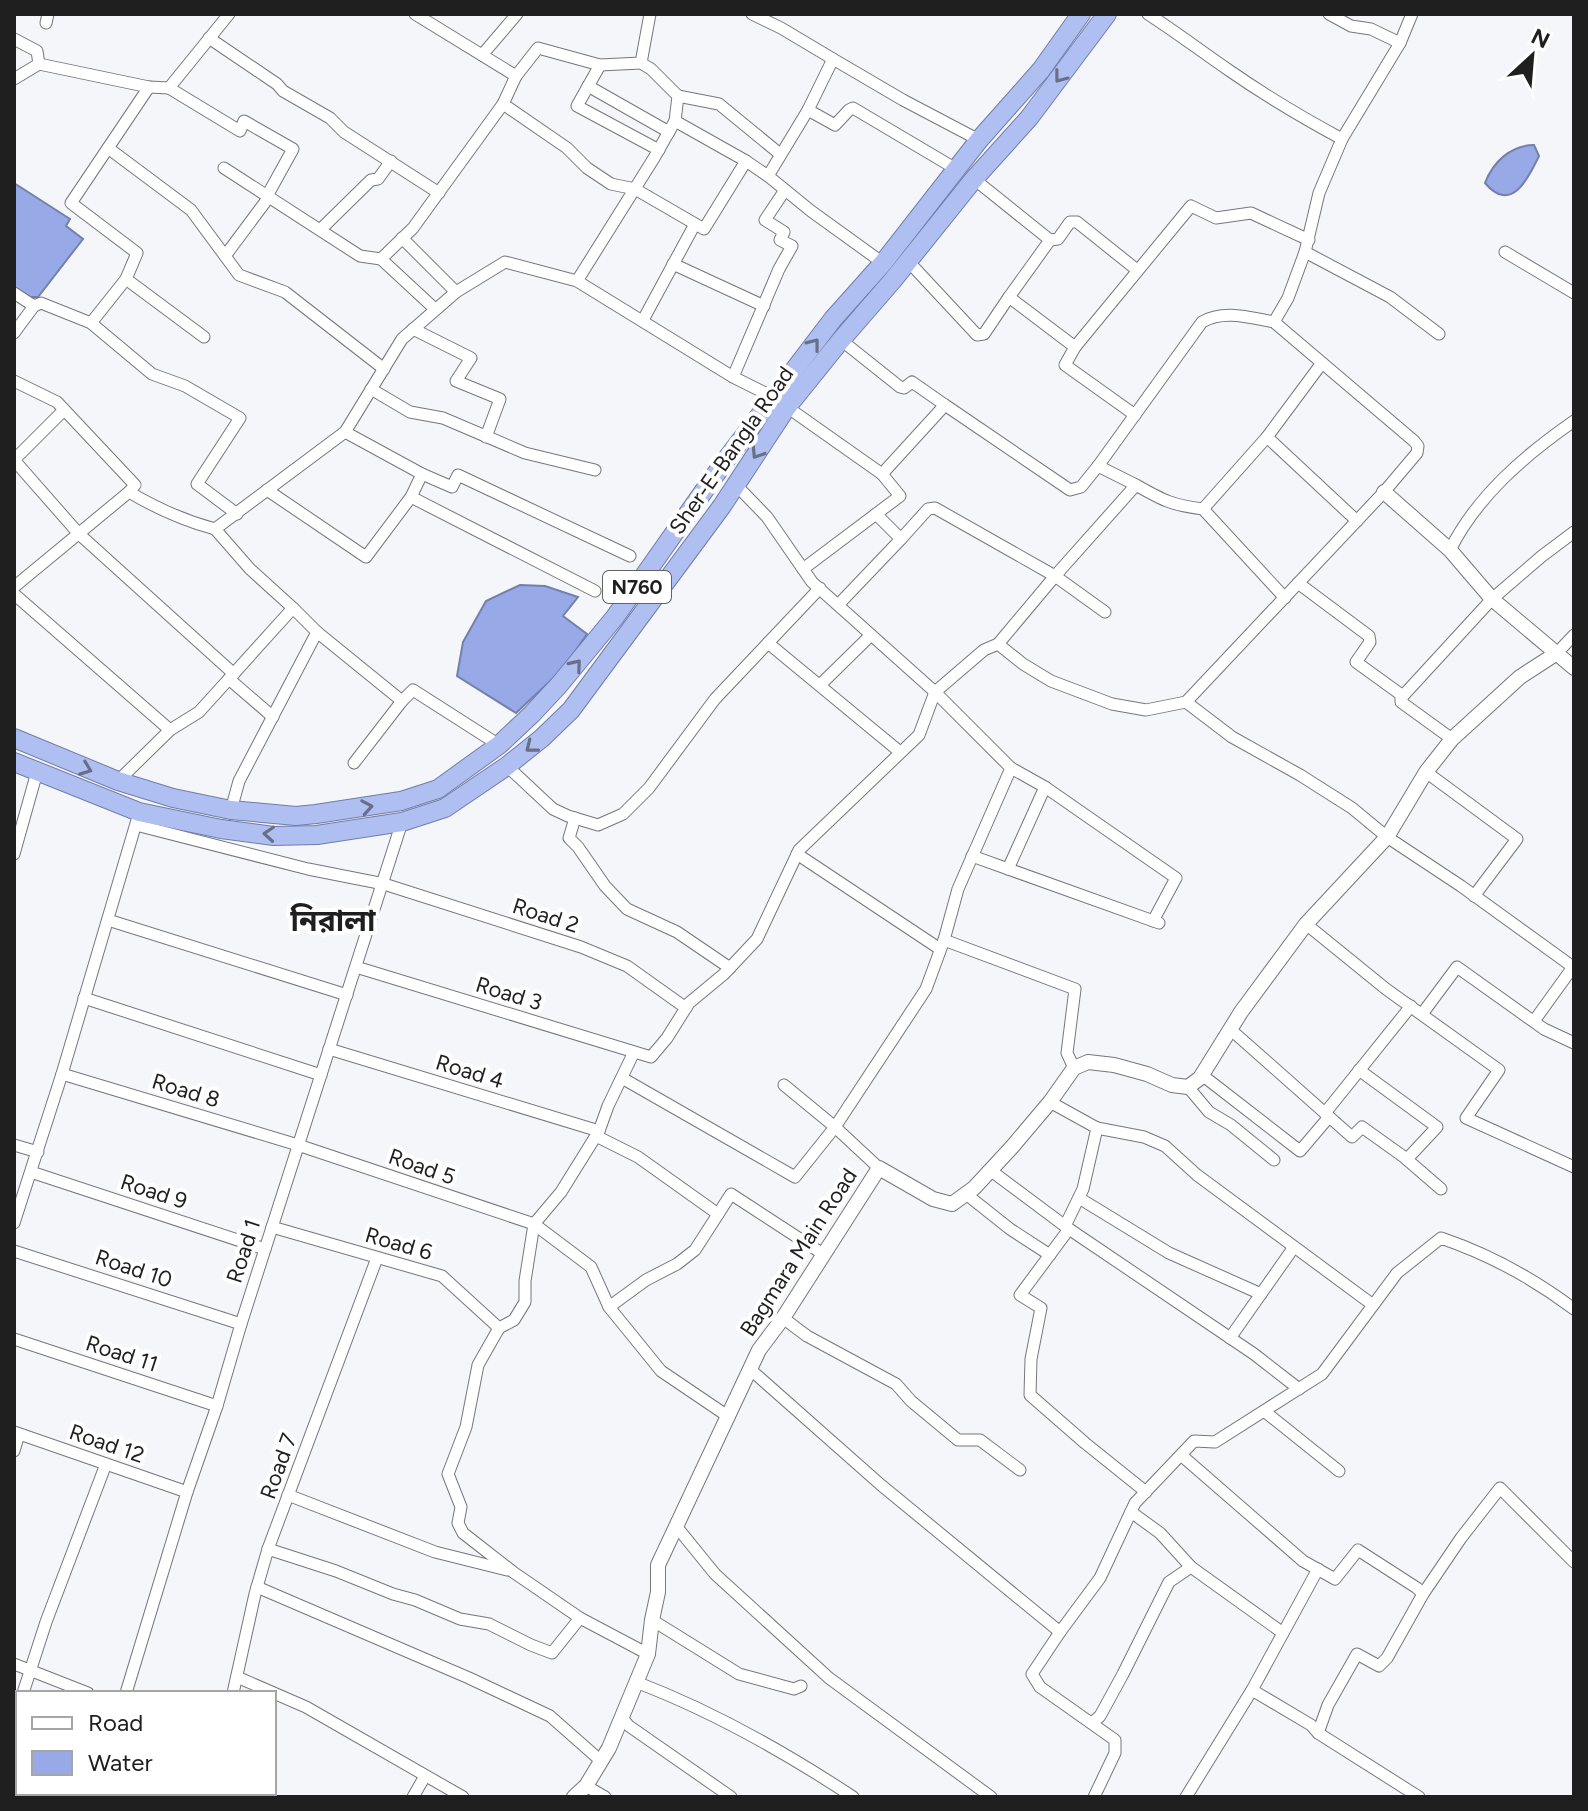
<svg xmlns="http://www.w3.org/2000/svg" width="1588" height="1811" viewBox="0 0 1588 1811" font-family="Figtree,'Noto Sans Bengali',sans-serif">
  <rect width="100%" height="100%" fill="#f4f6fa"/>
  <g fill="#97aae7" stroke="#7380ab" stroke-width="2">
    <path d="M1534,145L1539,156C1528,179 1511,214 1485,183C1493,162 1511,145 1534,145Z"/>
    <polygon points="14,183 70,219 66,226 83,239 38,297 30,297 14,287"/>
    <polygon points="520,585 545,586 578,597 563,616 587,634 563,669 516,713 457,676 463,642 486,601"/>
  </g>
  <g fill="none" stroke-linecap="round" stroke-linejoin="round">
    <defs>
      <g id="minor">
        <polyline points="415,14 516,76"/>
        <polyline points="650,14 641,63 651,69 678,96 675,121 746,161 768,176 811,211 883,263"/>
        <polyline points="752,14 781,28 833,59"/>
        <path d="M1148,14C1176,32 1202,52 1230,71C1266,96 1303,118 1342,139"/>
        <polyline points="1329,14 1351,26 1371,29 1400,43"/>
        <polyline points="46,23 48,14"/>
        <polyline points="209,38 277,84 283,91 330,118 344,132 439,193"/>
        <polyline points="14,39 37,51 39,64"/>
        <polyline points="482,55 517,14"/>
        <polyline points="600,65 577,106 659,150"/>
        <polyline points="14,79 39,64 149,87 169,88 229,14"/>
        <polyline points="588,86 669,132"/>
        <polyline points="169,88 240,131 244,121 293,149 267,196"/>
        <polyline points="678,96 719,104 780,154"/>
        <polyline points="503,104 567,148 587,168 611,184 635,189 704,229 746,161"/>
        <polyline points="808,110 835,125 849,110 853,108 956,169"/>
        <polyline points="108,148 191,210 225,256 269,197"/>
        <polyline points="224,168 360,256 381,259"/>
        <polyline points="768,176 808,110 833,59 903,100 979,140"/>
        <polyline points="974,179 1050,240 1009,297"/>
        <polyline points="320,230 371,180 378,179 391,161"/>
        <polyline points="402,238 456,292"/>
        <polyline points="1050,240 1058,239 1070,222 1077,222 1137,270"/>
        <polyline points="1305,252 1390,297 1439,334"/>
        <polyline points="1505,252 1574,293"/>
        <polyline points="225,256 239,275 285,292 384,369"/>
        <polyline points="908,261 977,335 984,334 1009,297 1075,347 1065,365 1135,415"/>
        <polyline points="673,264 764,306"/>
        <polyline points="126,279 137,253 71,203 149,87"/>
        <polyline points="577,281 654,158 675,121"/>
        <polyline points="14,293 34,306 14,333"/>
        <polyline points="34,306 41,303 91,323 152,374 185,386 240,418 197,484 237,514"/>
        <polyline points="435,309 381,259 413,228 503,104 516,76 538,48 600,65 641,63"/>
        <polyline points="643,320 695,224"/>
        <polyline points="91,323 126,279 204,337"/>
        <polyline points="413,329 471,358 456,381 500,399 486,437"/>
        <polyline points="841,340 900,387 904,388 912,382 945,405"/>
        <polyline points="1075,347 1191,206 1216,218 1251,213 1309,240"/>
        <polyline points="733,377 779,269 792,246 780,240 784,232 765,220 785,190"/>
        <polyline points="14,381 57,402 135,485 129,492"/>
        <polyline points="371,389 410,412 443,418 525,453 595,470"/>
        <polyline points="787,407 882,474 945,405 1070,490 1081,487 1098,466"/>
        <polyline points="1267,437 1322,363"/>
        <polyline points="14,460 79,534 234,674"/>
        <polyline points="14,460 64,410"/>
        <polyline points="422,474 452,487 458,475 630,556"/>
        <polyline points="736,485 767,517 812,582 935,692 1011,768 958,889 944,940 926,989 835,1127 879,1168"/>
        <path d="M1136,485C1164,501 1172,505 1203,509L1285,598"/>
        <polyline points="267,490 366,557 411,497 422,474 345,432"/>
        <polyline points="411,497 595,591"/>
        <polyline points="1203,509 1267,437 1357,521"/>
        <polyline points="901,539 928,509 935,508 1055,576 1105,612"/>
        <path d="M1450,550C1477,496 1525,455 1574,421"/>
        <polyline points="803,569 900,496 882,474"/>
        <polyline points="1298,583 1369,636 1370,642 1356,662 1403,696"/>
        <path d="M14,587L129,492C156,508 185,521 215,529L345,432L402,339L456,292L505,262L577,281L733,377L773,397"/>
        <polyline points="14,594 170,730"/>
        <polyline points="838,605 901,539 876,514"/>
        <polyline points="317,632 402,701 413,690 499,745"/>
        <polyline points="768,643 900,752"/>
        <path d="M998,644L1055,576L1136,485L1098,466L1202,322C1224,309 1251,318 1274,322"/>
        <polyline points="1557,653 1574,635"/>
        <polyline points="229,679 273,717"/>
        <polyline points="820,685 871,635"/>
        <polyline points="1186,702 1384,492 1417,453 1418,446 1414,441 1274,322 1288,298 1305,252 1319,193 1342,139 1400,43 1412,14"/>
        <polyline points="1452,739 1401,702 1401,698 1492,599 1542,556 1574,532"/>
        <polyline points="354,763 402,701"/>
        <polyline points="507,766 553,809 568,816 598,825 623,814 649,788 715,699 820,588"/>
        <polyline points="1011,768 1045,787 1176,878 1153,921"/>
        <polyline points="1426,772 1517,839 1474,896"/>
        <polyline points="118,781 170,730 199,712 293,608 250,569 215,529"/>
        <polyline points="231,810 239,781 317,632 293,608"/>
        <polyline points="575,818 569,838 578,847 605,886 627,909 677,932 730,968"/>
        <polyline points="136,825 308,869 384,884 581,947 627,966 686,1008"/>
        <polyline points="14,854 37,772"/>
        <polyline points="797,854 940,949"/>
        <polyline points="972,856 1159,923"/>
        <polyline points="1008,869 1045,787"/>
        <polyline points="108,920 347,995"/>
        <polyline points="1306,924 1386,989 1499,1070 1466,1118 1574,1167"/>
        <polyline points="944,940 1075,989 1067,1053 1074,1068"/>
        <polyline points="356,967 651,1057 667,1038 689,1003 724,974 757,939 799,850 919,735 935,692 984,650 998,644 1023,664 1051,681 1112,704 1146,710 1186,702 1232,737 1300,775 1352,808 1387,837 1461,886 1573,967 1574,966"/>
        <polyline points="84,998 321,1075"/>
        <polyline points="1422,1014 1457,967 1544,1029 1574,1043"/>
        <polyline points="1534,1021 1573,967"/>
        <polyline points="1230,1029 1352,1137 1362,1127 1404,1157 1441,1189"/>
        <polyline points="329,1049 599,1131"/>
        <polyline points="634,1052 608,1106 599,1131 561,1192 534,1224 525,1281 525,1302 514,1320 499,1328 478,1365 466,1427 448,1474 461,1507 458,1523 463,1533 513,1572 580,1618 648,1654"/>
        <polyline points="1359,1070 1437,1127 1407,1159"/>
        <polyline points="62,1074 298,1145 534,1224 591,1267 609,1307 661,1371 729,1417"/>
        <polyline points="1202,1075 1300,1151 1329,1117"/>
        <polyline points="622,1078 795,1177 835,1127 784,1085"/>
        <polyline points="1188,1087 1209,1112 1231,1125 1274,1160"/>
        <polyline points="1050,1102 1097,1128 1083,1189 1065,1226"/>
        <polyline points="1325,1113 1411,1006"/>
        <polyline points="1097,1128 1144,1137 1165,1146 1197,1175 1373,1305"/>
        <polyline points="596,1136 638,1157 718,1214"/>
        <polyline points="14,1145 38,1152"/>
        <polyline points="990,1170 1069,1229"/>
        <polyline points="31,1172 265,1249"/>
        <polyline points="966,1194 1010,1229 1050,1255"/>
        <polyline points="1079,1198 1169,1253 1261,1294"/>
        <polyline points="14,1223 62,1074 137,820"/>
        <polyline points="272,1227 442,1276 499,1328"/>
        <polyline points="14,1251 241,1324"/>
        <polyline points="609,1307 646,1280 677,1264 695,1250 731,1194 823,1254"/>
        <polyline points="783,1318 807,1336 896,1384 911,1401 958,1440 980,1440 1020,1470"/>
        <polyline points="1230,1338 1294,1247"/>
        <polyline points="14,1339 217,1406"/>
        <polyline points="751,1370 881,1485 1060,1632"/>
        <polyline points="1264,1411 1339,1471"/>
        <polyline points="14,1432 187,1492"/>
        <polyline points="14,1451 19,1434"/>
        <polyline points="1181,1455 1303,1561 1335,1579 1358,1550 1417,1588 1423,1594"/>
        <polyline points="1146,1492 1085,1443 1030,1395 1031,1359 1041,1308 1020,1295 1069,1229 1254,1354 1299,1389"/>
        <polyline points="288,1495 435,1552 507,1570"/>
        <polyline points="1131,1512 1160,1533 1191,1567 1283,1633"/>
        <polyline points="676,1526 715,1574 829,1678 991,1797"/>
        <polyline points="268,1549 336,1571 393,1594 415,1600 460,1619 489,1624 531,1645 552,1653 580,1618"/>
        <polyline points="257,1587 469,1678 550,1716 601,1761"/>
        <polyline points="652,1620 739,1674 794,1689 801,1686"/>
        <polyline points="14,1664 88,1693"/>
        <polyline points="237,1677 306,1707 463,1797"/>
        <path d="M636,1682C712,1711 785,1752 853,1797"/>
        <polyline points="1252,1690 1311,1725 1318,1733 1419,1797"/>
        <polyline points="23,1693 46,1622 106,1464"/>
        <polyline points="126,1693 187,1492 217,1406 241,1324 402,822"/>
        <polyline points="233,1693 255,1594 268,1549 377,1258"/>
        <polyline points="622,1718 629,1726 731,1797"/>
        <polyline points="1092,1723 1100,1716 1123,1674 1169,1582 1191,1567"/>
        <polyline points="14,1725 18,1711"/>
        <polyline points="1318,1733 1328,1705 1357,1654 1379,1666 1387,1658 1423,1594 1461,1538 1500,1488 1574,1562"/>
        <polyline points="586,1786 605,1797"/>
        <polyline points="95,1797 96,1793"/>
        <polyline points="413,1797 425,1776"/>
        <path d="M1094,1797L1115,1753V1740L1040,1687L1032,1674L1060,1632L1100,1578L1135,1503L1194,1441L1215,1442L1322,1374L1397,1273L1441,1238C1488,1254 1534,1279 1574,1309"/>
        <polyline points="1186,1797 1252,1690 1318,1569"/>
      </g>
      <g id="tertiary">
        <polyline points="1384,492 1450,550 1492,599 1574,668"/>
        <polyline points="574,1797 586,1786 609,1748 648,1654 652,1620 658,1592 658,1565 759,1350 783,1318 879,1168 933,1199 952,1204 974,1188 1012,1147 1050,1102 1074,1068 1088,1062 1114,1065 1147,1074 1172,1085 1188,1087 1200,1078 1241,1012 1306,924 1387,837 1426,772 1452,739 1520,677 1557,653"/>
      </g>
      <g id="trunk">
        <polyline points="14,738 118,781 173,798 231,810 296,816 316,814 401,801 438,789 499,745 532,714 559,685 615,617 725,461 833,319 883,263 979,140 1041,70 1081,14"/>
        <polyline points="14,762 139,812 221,829 274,836 317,835 402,822 445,808 507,766 542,738 571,710 722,506 787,407 841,340 893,280 974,179 1029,118 1107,14"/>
      </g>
    </defs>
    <use href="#minor" stroke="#76777b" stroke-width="13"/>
    <use href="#tertiary" stroke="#76777b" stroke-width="16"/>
    <use href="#trunk" stroke="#707da7" stroke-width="20"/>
    <use href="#minor" stroke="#fff" stroke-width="11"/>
    <use href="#tertiary" stroke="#fff" stroke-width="14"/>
    <use href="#trunk" stroke="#afbff2" stroke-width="18"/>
  </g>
  <defs><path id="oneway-chevron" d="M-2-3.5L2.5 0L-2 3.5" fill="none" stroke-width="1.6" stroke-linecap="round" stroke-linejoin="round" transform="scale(2)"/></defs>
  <g stroke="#676f89">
    <use href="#oneway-chevron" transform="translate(1060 77) rotate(127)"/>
    <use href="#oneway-chevron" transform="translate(814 344) rotate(-52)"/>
    <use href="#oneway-chevron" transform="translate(757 453) rotate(123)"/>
    <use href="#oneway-chevron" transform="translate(576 665) rotate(-50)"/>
    <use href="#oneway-chevron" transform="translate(531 747) rotate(142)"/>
    <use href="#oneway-chevron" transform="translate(86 769) rotate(21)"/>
    <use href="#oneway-chevron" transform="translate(367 807) rotate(-10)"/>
    <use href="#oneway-chevron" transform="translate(269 834) rotate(-176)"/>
  </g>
  <g text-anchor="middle" stroke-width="8" stroke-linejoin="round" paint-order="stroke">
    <rect fill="#fff" stroke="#626263" stroke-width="2" x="603" y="571" width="68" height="32" rx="6"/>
    <g font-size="20" font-weight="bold" fill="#1f1f20">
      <text x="637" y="594">N760</text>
    </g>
    <g font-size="22" fill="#1f1f20" stroke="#fff">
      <text transform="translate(731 450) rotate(-55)" y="8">Sher-E-Bangla Road</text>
      <text transform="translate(546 915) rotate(18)" y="8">Road 2</text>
      <text transform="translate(509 993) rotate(17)" y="8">Road 3</text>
      <text transform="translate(470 1071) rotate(17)" y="8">Road 4</text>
      <text transform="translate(186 1090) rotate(17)" y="8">Road 8</text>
      <text transform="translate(422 1166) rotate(19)" y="8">Road 5</text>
      <text transform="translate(154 1191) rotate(18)" y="8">Road 9</text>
      <text transform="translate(399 1243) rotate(16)" y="8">Road 6</text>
      <text transform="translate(243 1251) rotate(-72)" y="8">Road 1</text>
      <text transform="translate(798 1252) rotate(-57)" y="8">Bagmara Main Road</text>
      <text transform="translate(134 1268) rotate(18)" y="8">Road 10</text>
      <text transform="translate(122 1353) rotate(18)" y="8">Road 11</text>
      <text transform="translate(107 1443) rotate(19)" y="8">Road 12</text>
      <text transform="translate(278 1466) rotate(-70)" y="8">Road 7</text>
    </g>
    <g font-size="30" font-weight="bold" fill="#1f1f20" stroke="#fff">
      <text x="333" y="931">নিরালা</text>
    </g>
  </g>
  <rect width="1588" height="1811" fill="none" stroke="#1f1f20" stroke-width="32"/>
  <rect x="16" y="1691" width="260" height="104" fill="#ffffff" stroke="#a5a5a6" stroke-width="2"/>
  <rect x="32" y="1717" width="40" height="12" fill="#ffffff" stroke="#a5a5a6" stroke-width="2"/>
  <text x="88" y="1731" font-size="24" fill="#1f1f20">Road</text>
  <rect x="32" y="1751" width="40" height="24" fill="#97aae7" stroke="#a5a5a6" stroke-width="2"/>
  <text x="88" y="1771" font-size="24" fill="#1f1f20">Water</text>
  <g transform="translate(1532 56) rotate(26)" stroke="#ffffff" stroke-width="6" paint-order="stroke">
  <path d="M0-6L14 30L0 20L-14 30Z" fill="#1f1f20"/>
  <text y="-12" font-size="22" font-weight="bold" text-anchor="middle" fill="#1f1f20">N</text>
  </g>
</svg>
